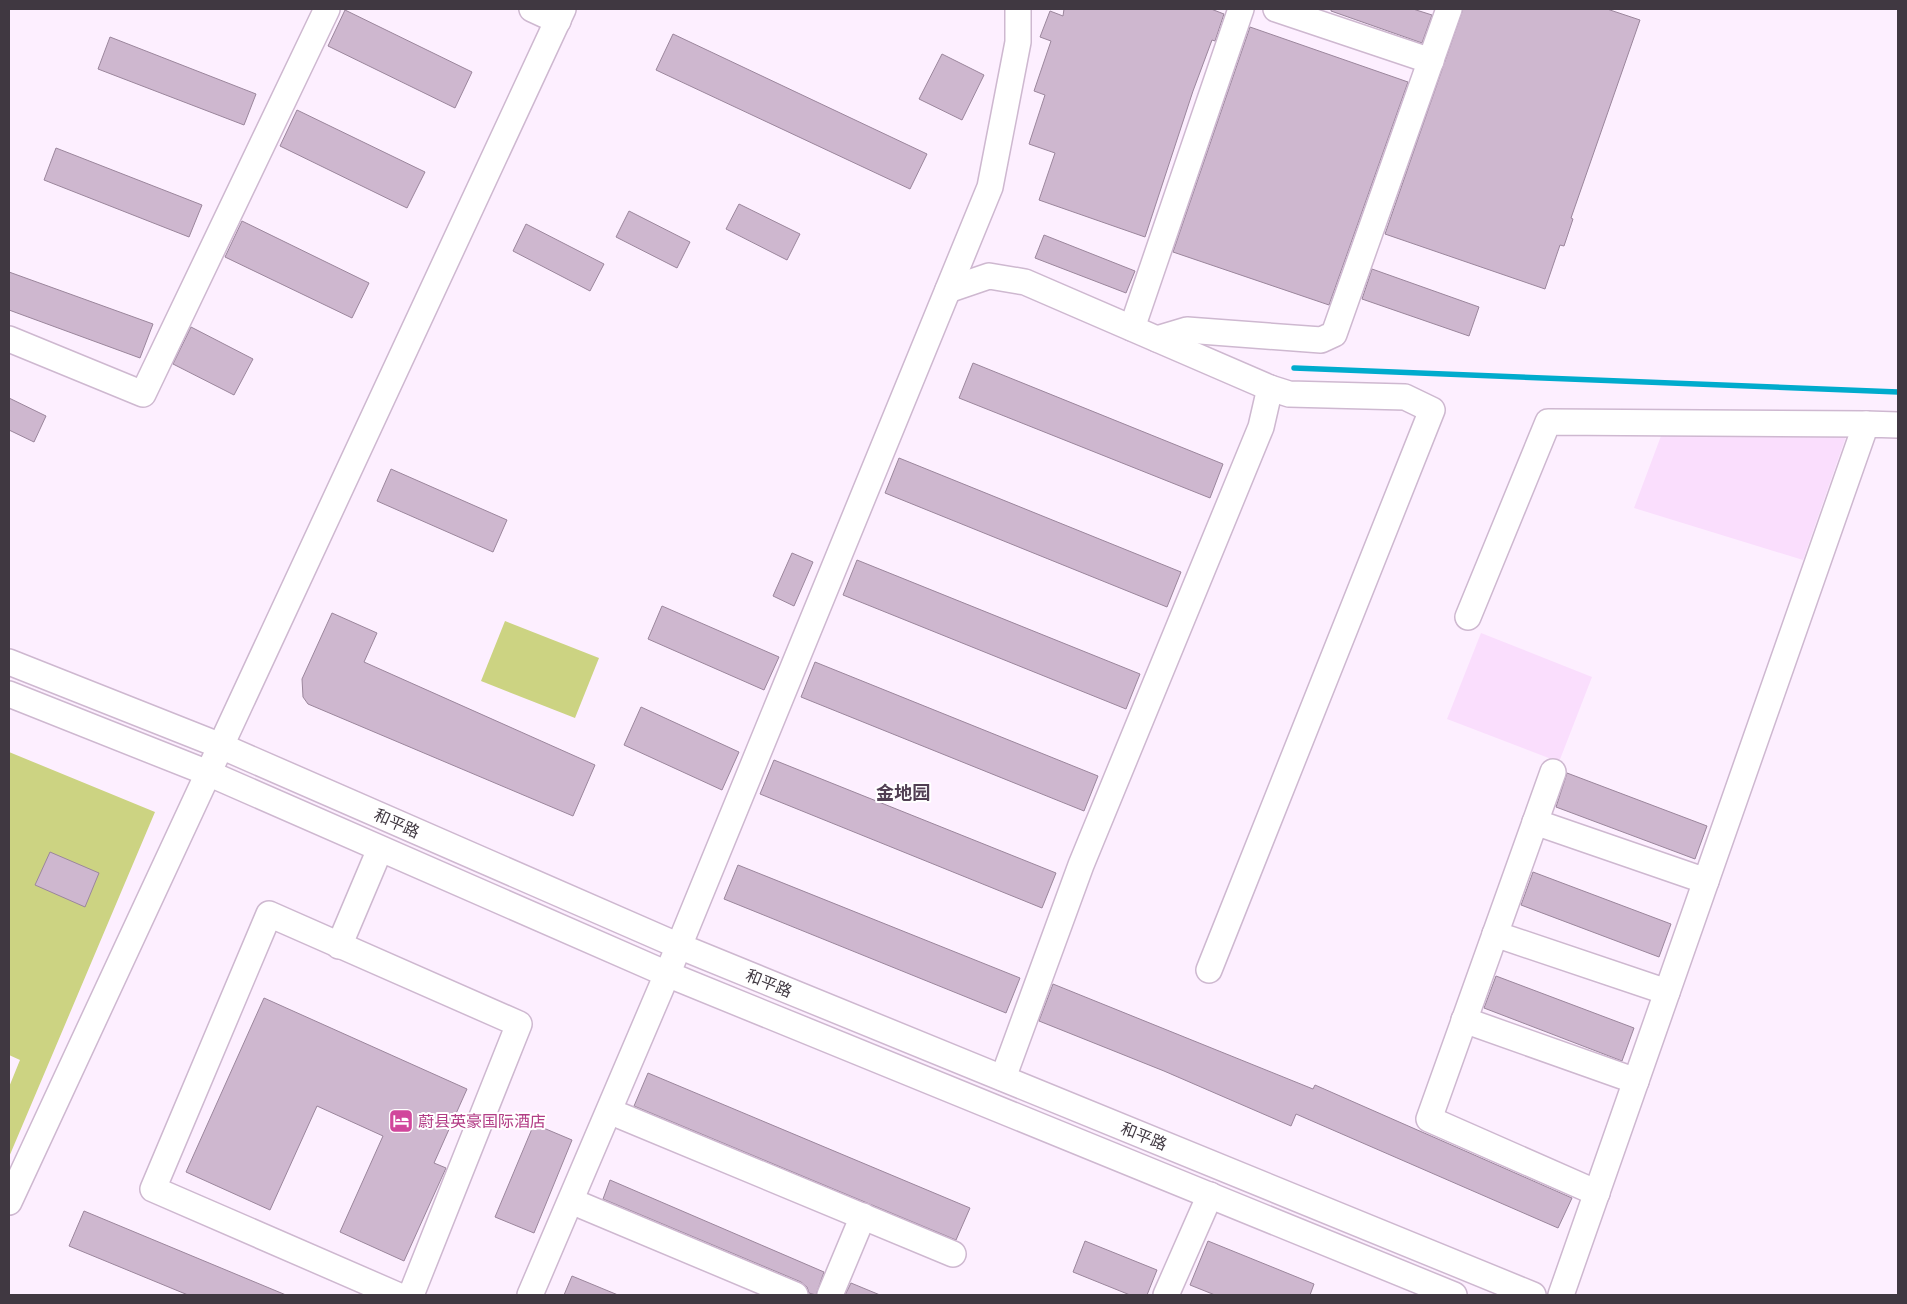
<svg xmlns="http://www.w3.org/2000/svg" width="1907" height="1304" viewBox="0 0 1907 1304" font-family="'PT Sans','Noto Sans SC',sans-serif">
  <rect width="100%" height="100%" fill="#fdefff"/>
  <g fill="#fadefd">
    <polygon points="1664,428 1848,431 1803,560 1634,508"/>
    <polygon points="1481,633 1592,677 1559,762 1447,719"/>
  </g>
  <g fill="#ccd382">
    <polygon points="505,621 599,658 575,718 481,681"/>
    <polygon points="9,752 155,812 9,1157 9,1087 20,1060 9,1055"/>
  </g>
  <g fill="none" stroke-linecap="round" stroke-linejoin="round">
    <polyline stroke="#00abcd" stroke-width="5.5" points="1294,368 1898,392"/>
  </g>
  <g fill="#ceb7cf" stroke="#9b869c">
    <polygon points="1064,9 1211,9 1224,14 1215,41 1212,40 1193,91 1145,237 1039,200 1055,153 1029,144 1045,95 1034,91 1051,41 1040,37 1050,11 1063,16"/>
    <polygon points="1331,9 1413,9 1432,15 1422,43 1331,11"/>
    <polygon points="1463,9 1607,9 1640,20 1571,218 1573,219 1564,246 1560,245 1545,289 1385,234"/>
    <polygon points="345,10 472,72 455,108 328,46"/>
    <polygon points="1250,27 1408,82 1329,305 1173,252"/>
    <polygon points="673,34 927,154 910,189 656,70"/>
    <polygon points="110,37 256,94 244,125 98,69"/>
    <polygon points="942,54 984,75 962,120 919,99"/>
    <polygon points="297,110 425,172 407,208 280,146"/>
    <polygon points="56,148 202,205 189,237 44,180"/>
    <polygon points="739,204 800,234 787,260 726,229"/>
    <polygon points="629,211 690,242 677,268 616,237"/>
    <polygon points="242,221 369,283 352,318 225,257"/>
    <polygon points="526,224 604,264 590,291 513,251"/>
    <polygon points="1044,235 1135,271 1126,293 1035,258"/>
    <polygon points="1372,269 1479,307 1469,336 1362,299"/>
    <polygon points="9,272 153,324 140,358 9,310"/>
    <polygon points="191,327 253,359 234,395 173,364"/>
    <polygon points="973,363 1223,464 1210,498 959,398"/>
    <polygon points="9,398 46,416 34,442 9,430"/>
    <polygon points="899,458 1181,572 1167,607 885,493"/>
    <polygon points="391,469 507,520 493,552 377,501"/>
    <polygon points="792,553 813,562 794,606 773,596"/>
    <polygon points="857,560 1140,674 1126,709 843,595"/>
    <polygon points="662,606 779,657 764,690 648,639"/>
    <polygon points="332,613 377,633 364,662 595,765 573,816 308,704 303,697 302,679"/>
    <polygon points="815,662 1098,776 1084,811 801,697"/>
    <polygon points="641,707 739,752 722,790 624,745"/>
    <polygon points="774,760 1056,873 1042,908 760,794"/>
    <polygon points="1567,773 1707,826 1695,859 1556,807"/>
    <polygon points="50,852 99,873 85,907 35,885"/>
    <polygon points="738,865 1020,978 1006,1013 724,899"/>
    <polygon points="1533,872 1671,924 1659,957 1521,905"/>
    <polygon points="1496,976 1634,1028 1622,1061 1484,1008"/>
    <polygon points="1053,984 1313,1089 1315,1085 1572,1198 1558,1228 1296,1114 1291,1126 1164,1071 1039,1021"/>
    <polygon points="264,998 467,1089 434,1163 446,1168 404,1261 340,1232 383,1136 317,1106 270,1210 186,1172"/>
    <polygon points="648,1073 970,1208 956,1240 634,1106"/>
    <polygon points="534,1124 572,1140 534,1233 495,1217"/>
    <polygon points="610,1180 824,1272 816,1295 809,1293 807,1287 801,1282 603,1199"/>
    <polygon points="84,1211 286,1295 188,1295 69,1246"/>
    <polygon points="1085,1241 1157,1270 1147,1295 1130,1295 1073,1272"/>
    <polygon points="1208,1241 1314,1284 1310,1295 1215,1295 1190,1285"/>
    <polygon points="572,1276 618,1295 564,1295"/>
    <polygon points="851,1283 880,1295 845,1295"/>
  </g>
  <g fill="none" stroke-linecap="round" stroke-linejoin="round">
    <defs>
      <g id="minor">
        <polyline points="532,9 558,21"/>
        <polyline points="1276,9 1431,61"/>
        <polyline points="948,290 989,276 1025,282 1270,388"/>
        <polyline points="1132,328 1241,9"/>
        <polyline points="9,339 143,394 327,9"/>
        <polyline points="1157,339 1187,330 1321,340 1334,334 1449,9"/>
        <polyline points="1468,617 1548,422 1866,424"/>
        <polyline points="9,662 221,746 679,946 1533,1295"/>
        <polyline points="9,694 208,773 667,974 1454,1295"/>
        <polyline points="1553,772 1429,1119 1597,1193"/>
        <polyline points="1535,822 1706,881"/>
        <polyline points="1495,934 1667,992"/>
        <polyline points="339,946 380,849"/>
        <polyline points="1464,1020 1636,1081"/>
        <polyline points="1003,1078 1081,865 1261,427 1270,388 1289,394 1405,397 1432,410 1209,970"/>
        <polyline points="621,1116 953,1254"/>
        <polyline points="9,1202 563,9"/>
        <polyline points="583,1206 795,1295"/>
        <polyline points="397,1295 153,1189 269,914 519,1024 411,1295"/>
        <polyline points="530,1295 679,946 990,187 1018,42 1018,9"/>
        <polyline points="830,1295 863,1216"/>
        <polyline points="1166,1295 1210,1195"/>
        <polyline points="1561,1295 1866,424 1898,425"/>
      </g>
    </defs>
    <use href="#minor" stroke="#ceb8d0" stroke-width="28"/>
    <use href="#minor" stroke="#fff" stroke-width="25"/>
  </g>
  <defs>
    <symbol id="hotel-square" viewBox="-11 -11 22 22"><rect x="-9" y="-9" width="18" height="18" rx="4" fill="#d1479c" stroke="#fff"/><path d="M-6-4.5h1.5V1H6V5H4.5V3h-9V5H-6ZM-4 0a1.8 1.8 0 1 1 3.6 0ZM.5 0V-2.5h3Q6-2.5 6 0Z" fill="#fff"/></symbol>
  </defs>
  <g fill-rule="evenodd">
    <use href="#hotel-square" x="387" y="1107" width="28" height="28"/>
  </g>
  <g text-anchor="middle" stroke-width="4" stroke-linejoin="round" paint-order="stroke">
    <g font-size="16" fill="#403841" stroke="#fff">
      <text transform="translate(397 823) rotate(24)" y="6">和平路</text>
      <text transform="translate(769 983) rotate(22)" y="6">和平路</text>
      <text transform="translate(1144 1136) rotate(22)" y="6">和平路</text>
    </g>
    <g font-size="16" fill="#b23c85" stroke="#fff" text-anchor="start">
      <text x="418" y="1127">蔚县英豪国际酒店</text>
    </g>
    <g font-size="18" font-weight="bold" fill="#513f53" stroke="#fff">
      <text x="903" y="799">金地园</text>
    </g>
  </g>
  <rect width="1907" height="1304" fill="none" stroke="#403841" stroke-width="20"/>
</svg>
